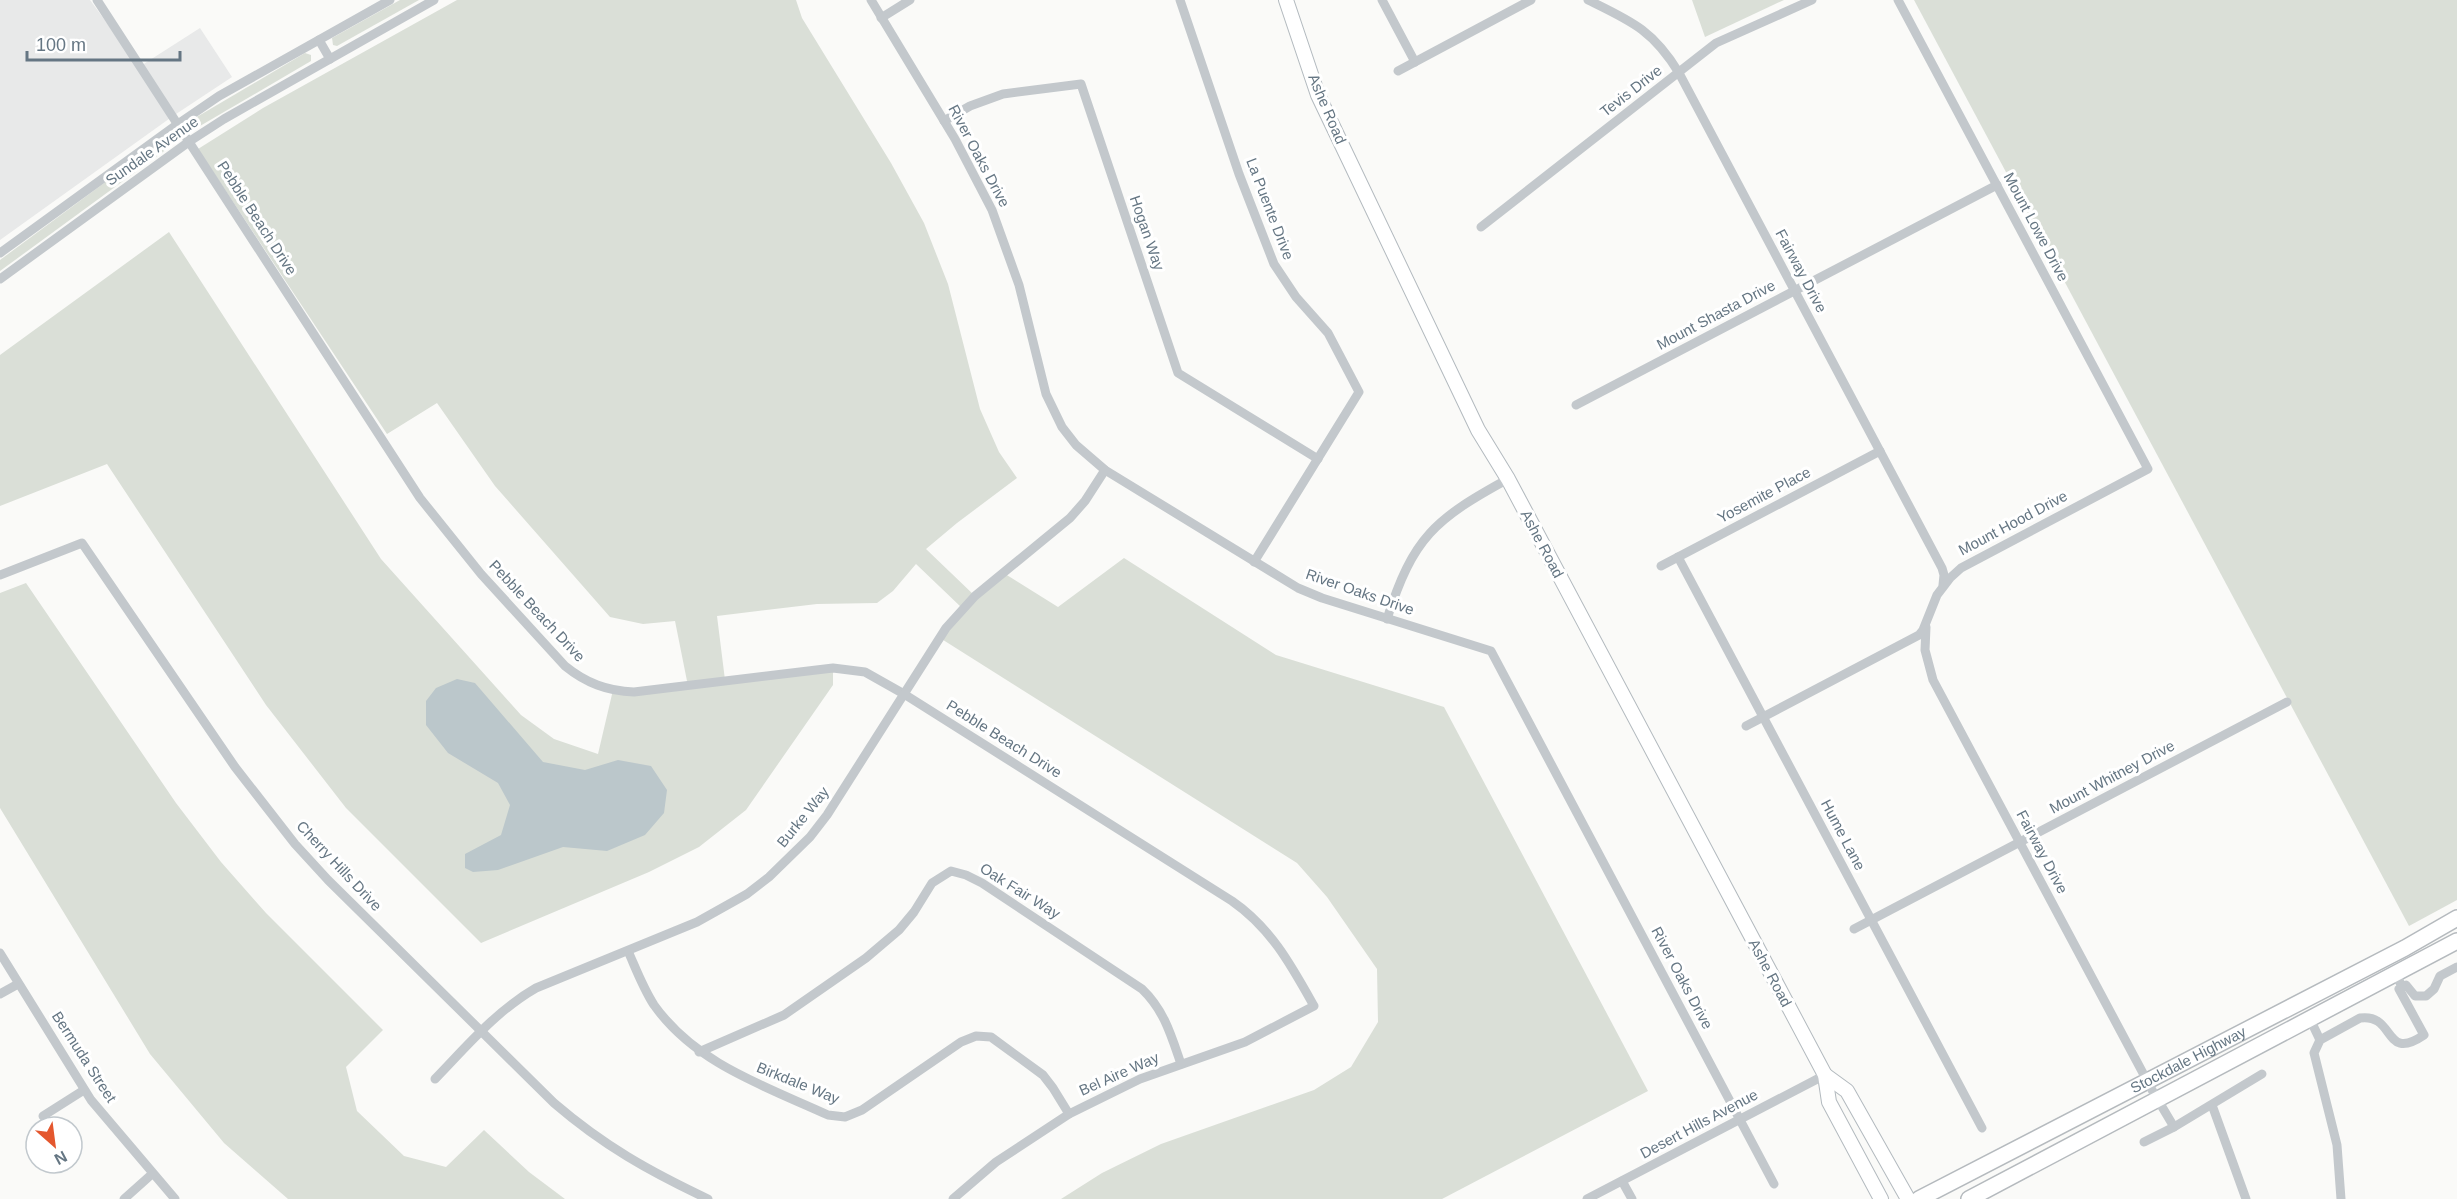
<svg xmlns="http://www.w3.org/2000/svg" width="2457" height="1199" viewBox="0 0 2457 1199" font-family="Helvetica,sans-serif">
  <rect width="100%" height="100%" fill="#fafaf8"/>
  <polygon fill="#e8e9e9" points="0,0 90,0 139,67 200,28 232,77 173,116 0,240"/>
  <g fill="#dadfd7">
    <polygon points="400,0 419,0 337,46 333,45 332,38"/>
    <polygon points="457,0 796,0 802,18 891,163 924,223 948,284 980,409 999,452 1017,478 957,523 926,549 975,596 1002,572 1058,607 1124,558 1276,655 1444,707 1648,1091 1442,1199 1061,1199 1102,1173 1161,1144 1314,1090 1351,1067 1378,1022 1377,969 1327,897 1297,863 940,638 962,608 916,564 893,591 877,603 817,604 717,616 725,680 833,668 833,685 746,810 699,847 649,872 481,943 346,808 266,705 107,464 0,506 0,355 169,232 381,559 521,715 554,739 598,754 613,690 688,686 675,621 643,624 610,617 495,486 437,403 387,434 198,149 263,108"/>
    <polygon points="1692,0 1784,0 1705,37"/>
    <polygon points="1914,0 2457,0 2457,900 2409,926"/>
    <polygon points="305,53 311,55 311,61 200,126 195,124 195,118"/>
    <polygon points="165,138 171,146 0,271 0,260"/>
    <polygon points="26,583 176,803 221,862 266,913 383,1030 346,1067 357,1111 404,1156 446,1167 484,1130 529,1172 565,1199 288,1199 224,1143 150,1054 0,808 0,593"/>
  </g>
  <polygon fill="#bbc7cb" points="457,679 475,683 543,762 585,770 618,760 651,766 667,790 664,813 645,835 607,851 563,847 498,870 473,872 465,868 465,854 501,835 510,805 498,783 448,753 426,725 426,701 436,688"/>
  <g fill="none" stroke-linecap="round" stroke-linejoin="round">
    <defs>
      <g id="secondary">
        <polyline points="1286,0 1318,95 1478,430 1508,479 1825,1075 1829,1102 1881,1199"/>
        <polyline points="1825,1075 1847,1091 1908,1199"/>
      </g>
      <g id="primary">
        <path id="s1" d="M1919,1199L2405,948L2457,918"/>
        <polyline points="1969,1199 2457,941"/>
      </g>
    </defs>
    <use href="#secondary" stroke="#b3babf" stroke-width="16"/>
    <use href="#primary" stroke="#b5babe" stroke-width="18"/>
    <g stroke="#c3c8cc" stroke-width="9">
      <path d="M97,0L420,498L481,574L565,666C586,683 607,691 634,692L833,668L865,672L904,694L1232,901C1271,928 1291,965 1314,1006L1245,1042L1140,1079L1069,1114L996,1162L953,1199"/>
      <polyline points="871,0 955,139 992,210 1019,285 1046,394 1062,427 1076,445 1105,470 1298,588 1322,598 1491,651 1774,1184"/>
      <polyline points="1180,0 1239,174 1274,264 1296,297 1328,333 1359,392 1254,562"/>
      <polyline points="1382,0 1415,62"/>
      <path d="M1588,0C1631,21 1653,30 1679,73L1942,568L1944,575L1943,585"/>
      <polyline points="881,18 910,0"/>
      <polyline points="319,40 330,59"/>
      <polyline points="1398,71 1531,0"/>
      <polyline points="944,121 970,106 1003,94 1081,84 1178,373 1318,459"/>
      <polyline points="1481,227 1716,43 1812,0"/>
      <polyline points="0,253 178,124 219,96 390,0"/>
      <polyline points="0,279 190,141 224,119 434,0"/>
      <polyline points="1576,405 1997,185"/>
      <polyline points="1678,557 1982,1128"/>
      <polyline points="1661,566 1880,451"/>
      <path d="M0,575L82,543L235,767L295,844L328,880L554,1103C604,1146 649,1171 708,1199"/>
      <path d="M1387,619C1413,537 1435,519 1508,479"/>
      <polyline points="1926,627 1925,650 1933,680 2152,1090 2174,1127"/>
      <polyline points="1746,726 1919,635 1923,630 1937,595 1950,578 1961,568 2148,469 1898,0"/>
      <polyline points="1854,929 2287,702"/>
      <path d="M628,951C636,969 643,988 654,1005C696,1064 765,1086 828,1115L845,1117L862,1110L961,1042L976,1036L991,1037L1043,1075L1053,1088L1069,1114"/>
      <polyline points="0,953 91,1100 175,1199"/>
      <polyline points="2402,987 2406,985 2415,996 2426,996 2434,989 2440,976 2457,967"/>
      <polyline points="0,994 18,984"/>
      <polyline points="2310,1019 2320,1040"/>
      <path d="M699,1052L784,1015L866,958L899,930L914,912L932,883L951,871L966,875L982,883L1142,989C1164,1010 1171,1035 1181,1064"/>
      <path d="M435,1079C467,1046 496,1011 536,988L697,922L747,894L769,877L810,837L827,815L946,628L975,596L1070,518L1085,501L1105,470"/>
      <polyline points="2212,1105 2246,1199"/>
      <polyline points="43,1116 84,1090"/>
      <polyline points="2144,1142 2174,1127 2262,1074"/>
      <polyline points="1622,1181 1632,1199"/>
      <polyline points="124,1199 152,1174"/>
      <polyline points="1587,1199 1825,1075"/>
      <path d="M2341,1199L2337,1145L2314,1053L2320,1040L2360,1018C2396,1013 2383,1063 2424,1035L2399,989L2402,987L2396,974"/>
    </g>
    <use href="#secondary" stroke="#fff" stroke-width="14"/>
    <use href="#primary" stroke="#fff" stroke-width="15"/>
  </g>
  <g text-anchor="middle" stroke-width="6" stroke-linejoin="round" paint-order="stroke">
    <g font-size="15" fill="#657683" stroke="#fff">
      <text transform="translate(1631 91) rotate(-38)" y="5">Tevis Drive</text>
      <text transform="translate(1327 109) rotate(67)" y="5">Ashe Road</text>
      <text transform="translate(152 151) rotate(-35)" y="5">Sundale Avenue</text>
      <text transform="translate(979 156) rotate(62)" y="5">River Oaks Drive</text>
      <text transform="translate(1270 209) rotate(69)" y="5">La Puente Drive</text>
      <text transform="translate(257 218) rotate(57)" y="5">Pebble Beach Drive</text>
      <text transform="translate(2036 227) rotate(62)" y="5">Mount Lowe Drive</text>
      <text transform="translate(1147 233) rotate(71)" y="5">Hogan Way</text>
      <text transform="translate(1801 271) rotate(62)" y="5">Fairway Drive</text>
      <text transform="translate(1716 315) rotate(-28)" y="5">Mount Shasta Drive</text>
      <text transform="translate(1764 495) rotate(-28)" y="5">Yosemite Place</text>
      <text transform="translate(2013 523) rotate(-28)" y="5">Mount Hood Drive</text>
      <text transform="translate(1542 544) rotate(62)" y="5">Ashe Road</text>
      <text transform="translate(1360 592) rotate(19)" y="5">River Oaks Drive</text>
      <text transform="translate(537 611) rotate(47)" y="5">Pebble Beach Drive</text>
      <text transform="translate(1004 739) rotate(32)" y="5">Pebble Beach Drive</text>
      <text transform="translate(2112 777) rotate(-28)" y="5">Mount Whitney Drive</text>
      <text transform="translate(803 817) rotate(-51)" y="5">Burke Way</text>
      <text transform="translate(1843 835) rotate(62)" y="5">Hume Lane</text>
      <text transform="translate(2042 852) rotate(62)" y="5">Fairway Drive</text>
      <text transform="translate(339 866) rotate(47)" y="5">Cherry Hills Drive</text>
      <text transform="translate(1020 891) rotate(32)" y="5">Oak Fair Way</text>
      <text transform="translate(1770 973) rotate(62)" y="5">Ashe Road</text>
      <text transform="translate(1682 978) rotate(62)" y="5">River Oaks Drive</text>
      <text transform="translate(84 1057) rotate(57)" y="5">Bermuda Street</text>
      <text dy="5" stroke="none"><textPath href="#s1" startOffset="303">Stockdale Highway</textPath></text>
      <text transform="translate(1119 1074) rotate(-24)" y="5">Bel Aire Way</text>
      <text transform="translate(798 1083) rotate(22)" y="5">Birkdale Way</text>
      <text transform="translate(1699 1124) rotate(-28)" y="5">Desert Hills Avenue</text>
    </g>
  </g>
  <g transform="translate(54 1145) rotate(152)"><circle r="28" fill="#ffffff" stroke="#c1c8cd" stroke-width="1.5"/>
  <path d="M0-4.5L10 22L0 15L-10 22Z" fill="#e4572e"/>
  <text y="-9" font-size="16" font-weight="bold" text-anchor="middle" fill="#657683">N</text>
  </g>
  <path d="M27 51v9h153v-9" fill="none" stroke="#657683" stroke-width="3"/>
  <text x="36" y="51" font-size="18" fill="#657683" stroke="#ffffff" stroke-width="4.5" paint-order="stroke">100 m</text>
</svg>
